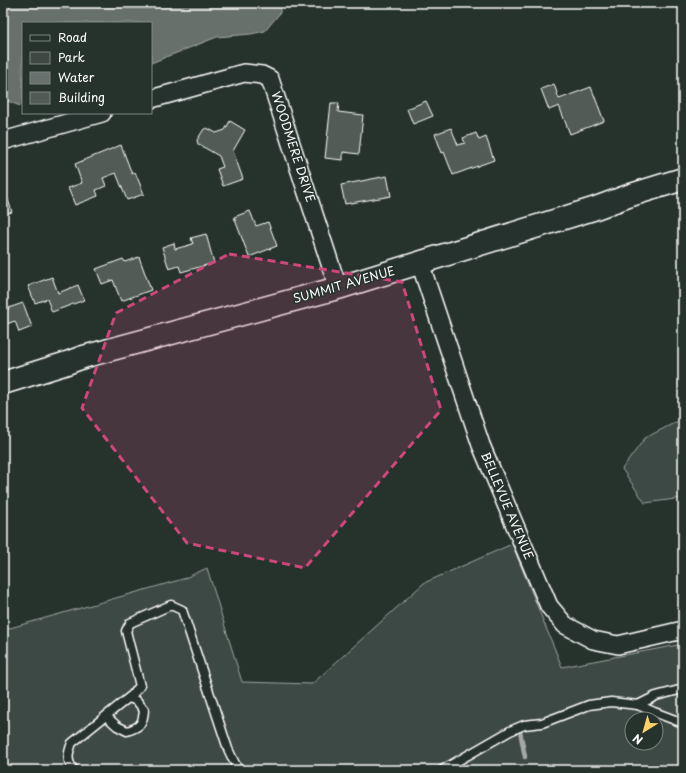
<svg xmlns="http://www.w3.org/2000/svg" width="686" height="773" viewBox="0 0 686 773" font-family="'Playpen Sans',sans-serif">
  <rect width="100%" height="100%" fill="#26332d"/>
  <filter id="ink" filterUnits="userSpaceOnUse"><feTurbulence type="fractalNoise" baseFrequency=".025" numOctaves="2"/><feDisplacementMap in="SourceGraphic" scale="8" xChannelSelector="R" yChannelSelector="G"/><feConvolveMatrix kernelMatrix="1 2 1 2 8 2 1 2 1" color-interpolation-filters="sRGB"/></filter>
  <g filter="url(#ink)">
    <g fill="#3e4944" stroke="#9ea4a2" fill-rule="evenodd">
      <polygon points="683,409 683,498 645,503 622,469 645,438 682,419"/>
      <path d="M512,544L562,667L683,644V770H3V630L183,579L207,568L242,682L312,684L424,583ZM632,719H656V743H632Z"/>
    </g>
    <polygon fill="#67706c" stroke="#a4a9a7" points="3,3 280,3 280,13 265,31 251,34 217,37 151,63 151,23 23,23 23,105 20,106 3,99"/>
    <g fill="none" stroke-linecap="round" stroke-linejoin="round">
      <polyline stroke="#a4a9a7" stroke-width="4.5" points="520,731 525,757"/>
    </g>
    <g fill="#515c57" stroke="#fff">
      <polygon points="554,84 559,99 591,87 604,121 570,134 559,106 549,110 541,89"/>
      <polygon points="426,101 433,116 413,124 407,109"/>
      <polygon points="331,103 339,103 338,112 363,115 359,154 343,152 343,160 325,158"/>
      <polygon points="230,121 245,130 233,151 243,179 223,186 217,169 223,167 219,156 198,144 197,140 204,129 207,128 216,133 225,130"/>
      <polygon points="451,128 458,145 465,143 463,138 476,133 479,140 486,137 494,160 453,175 444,152 442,153 435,134"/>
      <polygon points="121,145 132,174 135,172 144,194 127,200 116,173 103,178 106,186 96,190 98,196 75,205 68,188 82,183 75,164"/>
      <polygon points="387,176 391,196 345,204 341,185"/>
      <polygon points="5,190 12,212 3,215 3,191"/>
      <polygon points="250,211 256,226 268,222 277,246 249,257 234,217"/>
      <polygon points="206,234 214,263 181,272 179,266 169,269 162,247 174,243 175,249 193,244 191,238"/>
      <polygon points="139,257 151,290 121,301 113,280 102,284 96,269 123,259 125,262"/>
      <polygon points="52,277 58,293 78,285 84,300 52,312 47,299 35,303 28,286"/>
      <polygon points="23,303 32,327 19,332 15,321 3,325 3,310"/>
    </g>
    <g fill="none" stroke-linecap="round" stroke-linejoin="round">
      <defs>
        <g id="lane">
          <polyline points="638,705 654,712 683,723"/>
          <path d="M106,716L117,726L127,731C140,727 143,724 144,710L137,701L129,698"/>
          <path d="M74,770C66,761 68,753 72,743L132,695L140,686L126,631L130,623L171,605L182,610L228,749L238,770"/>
          <polyline points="442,770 510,731 524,725 542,723 589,705 611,702 638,705 656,696 683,689"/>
        </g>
        <g id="street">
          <polyline points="151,99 244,73 262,75 270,79 338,288"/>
          <polyline points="3,141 102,113"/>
          <polyline points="420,263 481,445 549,606 565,625 593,640 618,645 683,630"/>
        </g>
        <polyline id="secondary" points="3,383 67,363 83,357 338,288 593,209 631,195 683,179"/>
      </defs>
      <use href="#lane" stroke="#fff" stroke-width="11"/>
      <use href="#street" stroke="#fff" stroke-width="20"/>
      <use href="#secondary" stroke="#fff" stroke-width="25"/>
      <use href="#lane" stroke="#26332d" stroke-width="8"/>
      <use href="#street" stroke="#26332d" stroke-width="17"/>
      <use href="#secondary" stroke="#26332d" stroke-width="22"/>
    </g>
  </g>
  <path fill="#ce467c" fill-opacity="0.2" stroke="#ce467c" stroke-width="3" stroke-dasharray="8 5" stroke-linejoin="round" d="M229,254L402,282L441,410L305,568L187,543L82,408L116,313Z"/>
  <g text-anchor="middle" stroke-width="3" stroke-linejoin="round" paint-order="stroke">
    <g font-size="12" fill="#fff" stroke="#26332d">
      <text transform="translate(293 147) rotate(72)" y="4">WOODMERE DRIVE</text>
      <text transform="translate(344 285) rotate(-16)" y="4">SUMMIT AVENUE</text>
      <text transform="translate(507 506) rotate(67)" y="4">BELLEVUE AVENUE</text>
    </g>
  </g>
  <rect width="686" height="773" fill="none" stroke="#26332d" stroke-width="16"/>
  <rect x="8" y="8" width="670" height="757" fill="none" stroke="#fff" stroke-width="1.5" filter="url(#ink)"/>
  <rect x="22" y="22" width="130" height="92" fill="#26332d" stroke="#7d8581"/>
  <rect x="30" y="35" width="20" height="6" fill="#26332d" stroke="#7d8581"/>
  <text x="58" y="42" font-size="12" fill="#ffffff">Road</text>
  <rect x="30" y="52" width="20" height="12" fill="#3e4944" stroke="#7d8581"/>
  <text x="58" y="62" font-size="12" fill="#ffffff">Park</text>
  <rect x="30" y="72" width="20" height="12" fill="#67706c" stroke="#7d8581"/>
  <text x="58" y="82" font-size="12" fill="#ffffff">Water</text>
  <rect x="30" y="92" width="20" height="12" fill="#515c57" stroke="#7d8581"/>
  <text x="58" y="102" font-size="12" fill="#ffffff">Building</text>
  <g transform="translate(644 731) rotate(217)"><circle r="19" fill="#26332d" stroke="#7d8581"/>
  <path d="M0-3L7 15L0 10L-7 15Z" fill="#ffd166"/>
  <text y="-6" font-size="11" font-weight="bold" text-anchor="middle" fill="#ffffff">N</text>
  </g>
</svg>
